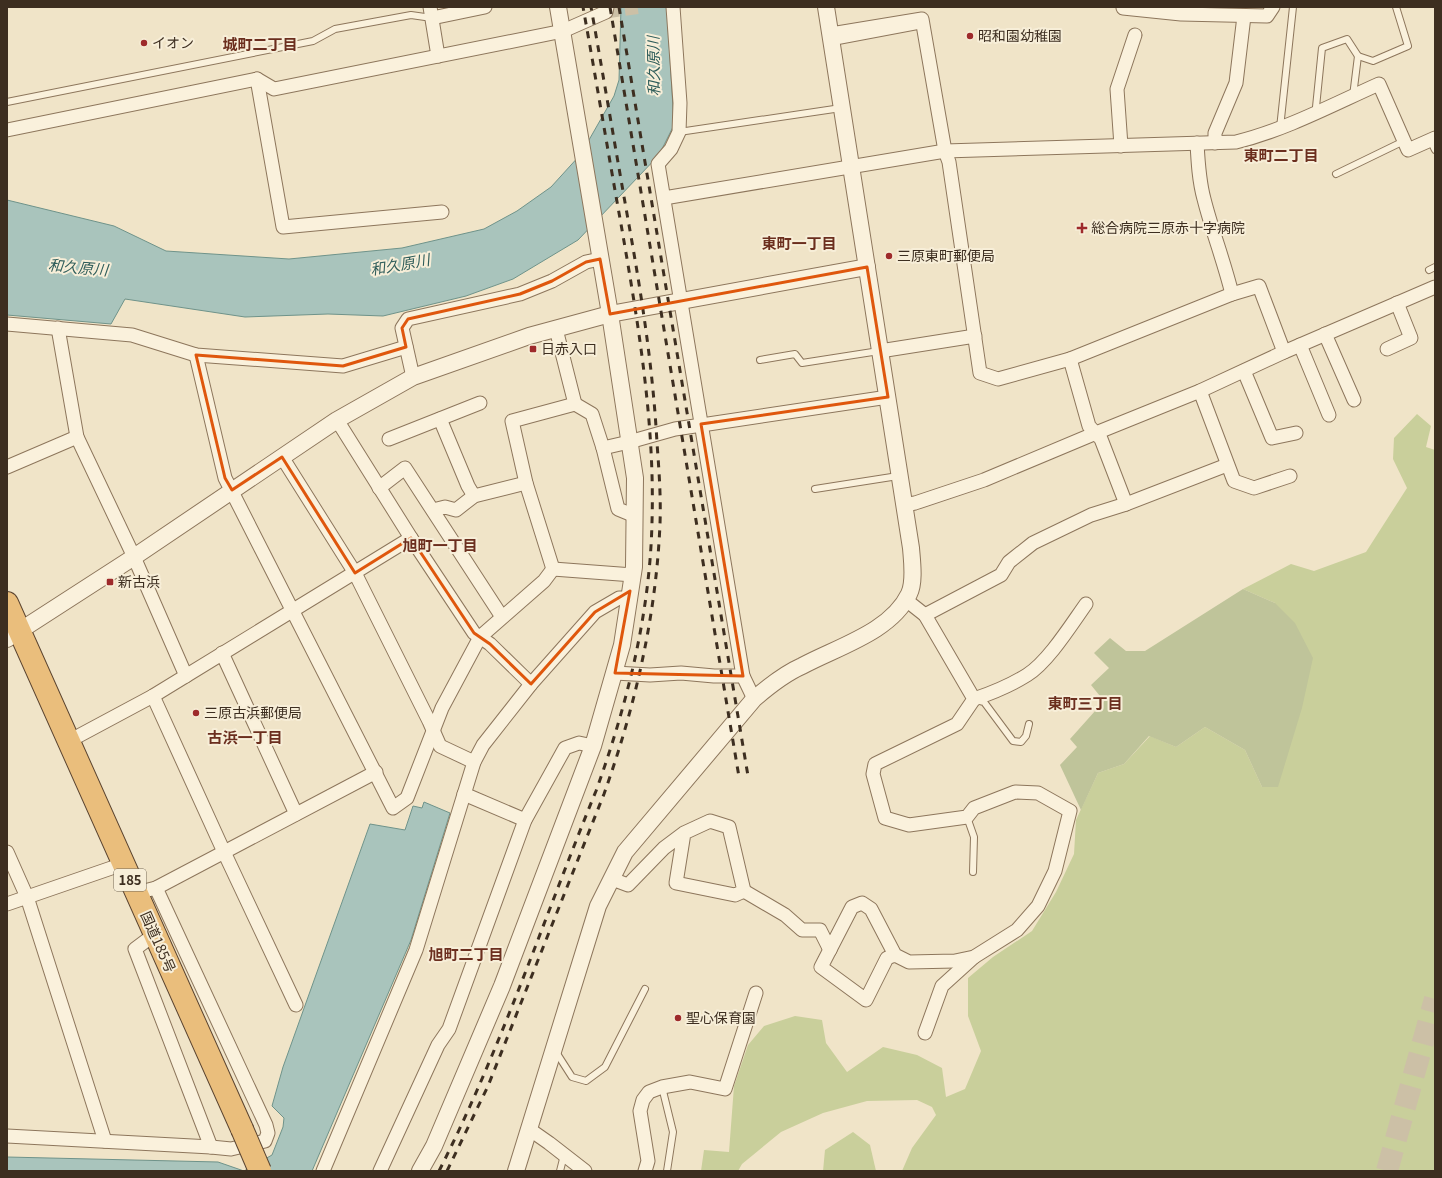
<svg xmlns="http://www.w3.org/2000/svg" width="1442" height="1178" viewBox="0 0 1442 1178" font-family="Georgia,'Noto Sans JP',serif">
  <rect width="100%" height="100%" fill="#f0e4c8"/>
  <g fill="#c9cf9b">
    <polygon points="1417,414 1431,426 1426,447 1435,450 1435,1171 902,1171 912,1148 936,1115 932,1107 917,1100 867,1101 823,1113 781,1132 742,1164 738,1171 701,1171 704,1150 729,1152 734,1086 748,1045 764,1026 795,1016 822,1020 826,1043 847,1072 883,1047 917,1055 942,1068 946,1097 965,1089 981,1051 968,1016 968,978 993,957 1032,931 1056,892 1074,854 1076,820 1098,773 1124,764 1150,736 1176,747 1205,727 1245,750 1262,787 1275,603 1243,589 1291,564 1314,571 1366,552 1407,488 1393,459 1394,438"/>
    <polygon points="853,1132 870,1145 876,1171 823,1171 825,1150"/>
  </g>
  <polygon fill="#bfc49a" points="1243,589 1275,603 1295,623 1313,658 1302,708 1278,787 1262,787 1245,750 1205,727 1176,747 1149,736 1124,764 1098,773 1081,810 1060,765 1077,747 1070,739 1104,701 1091,685 1109,668 1094,653 1110,638 1126,651 1145,651"/>
  <g fill="#a9c4bc" stroke="#6f938a">
    <polygon points="621,7 667,7 674,125 659,155 578,240 513,279 466,296 383,316 328,314 245,317 125,299 111,324 7,315 7,200 114,226 166,251 289,259 402,248 484,229 517,211 551,187 581,154 614,96 619,80"/>
    <polygon points="424,802 450,813 411,940 312,1171 7,1171 7,1157 218,1162 244,1171 272,1155 283,1127 284,1118 272,1106 283,1067 370,824 405,830 413,806 422,808"/>
  </g>
  <g fill="none" stroke-linecap="round" stroke-linejoin="round">
    <polyline stroke="#ccc0a6" stroke-width="13" stroke-dasharray="13 6" stroke-linecap="butt" points="606,12 641,7"/>
    <polyline stroke="#ccc0a6" stroke-width="22" stroke-dasharray="22 11" stroke-linecap="butt" points="1387,1171 1435,999"/>
    <defs>
      <g id="service">
        <polyline points="833,42 923,25"/>
        <polyline points="1353,96 1358,56"/>
        <polyline points="7,102 313,41 335,29 411,15 432,18"/>
        <polyline points="1318,111 1316,107 1322,48 1347,39 1358,56 1373,61 1408,46 1396,7"/>
        <polyline points="1280,128 1293,7"/>
        <polyline points="679,132 841,108"/>
        <polyline points="1430,140 1435,150"/>
        <polyline points="1336,174 1404,141"/>
        <polyline points="1429,270 1435,267"/>
        <polyline points="760,360 795,354 802,363 879,351"/>
        <polyline points="815,489 898,476"/>
        <polyline points="976,700 984,702 1013,741 1021,742 1026,736 1029,724"/>
        <polyline points="967,817 974,837 973,872"/>
        <polyline points="556,1052 572,1077 586,1081 605,1067 645,989"/>
        <polyline points="662,1087 673,1132 667,1171"/>
        <polyline points="560,1171 564,1155"/>
      </g>
      <g id="minor">
        <polyline points="430,7 438,56"/>
        <polyline points="673,7 680,103 679,132 671,149 658,164 743,676"/>
        <polyline points="1123,8 1181,14 1267,16 1273,7"/>
        <polyline points="432,18 485,7"/>
        <polyline points="831,34 922,19 945,151 949,162 980,373 998,379 1070,359 1089,426 1101,439 1126,504"/>
        <polyline points="257,79 283,227 442,212"/>
        <polyline points="7,130 257,79 274,89 563,31 606,12 607,7"/>
        <path d="M1197,143C1198,162 1199,181 1204,199C1212,231 1224,261 1232,294"/>
        <polyline points="1215,143 1215,133 1236,83 1244,16"/>
        <polyline points="1121,146 1117,89 1135,35"/>
        <path d="M664,198L945,151L1236,142C1285,130 1332,105 1379,84L1408,150L1435,138"/>
        <polyline points="7,324 132,335 196,355 343,366 406,347"/>
        <polyline points="58,328 77,437 134,557 186,676"/>
        <polyline points="556,329 575,404"/>
        <polyline points="1325,334 1354,400"/>
        <polyline points="1300,345 1329,415"/>
        <polyline points="1387,349 1411,338 1397,303"/>
        <polyline points="880,351 975,336"/>
        <polyline points="196,355 225,478 393,808 407,798 442,708 480,637 544,581 553,569"/>
        <polyline points="1070,359 1232,294 1259,286 1284,352"/>
        <polyline points="1244,371 1272,438 1296,433"/>
        <polyline points="413,377 402,328 408,319 520,294 552,281 586,262 600,259"/>
        <polyline points="1200,391 1234,481 1254,488 1290,476"/>
        <polyline points="440,419 468,486 474,496"/>
        <polyline points="337,420 411,538 474,633 490,644 531,684"/>
        <polyline points="389,439 480,403"/>
        <polyline points="603,448 629,442 675,429 888,397"/>
        <polyline points="282,457 355,573 429,721 440,746 474,762"/>
        <polyline points="7,467 77,437"/>
        <polyline points="379,488 405,468 502,617"/>
        <polyline points="904,505 915,503 984,480 1096,433 1200,391 1284,352 1435,287"/>
        <polyline points="433,510 445,507 456,510 474,496 526,483"/>
        <polyline points="553,569 526,483 512,421 575,404 592,414 603,448 618,509 635,516"/>
        <polyline points="553,569 633,575"/>
        <polyline points="925,615 1001,575 1009,562 1033,543 1091,515 1126,504 1227,465"/>
        <polyline points="222,653 296,814"/>
        <polyline points="615,673 650,675 681,673 714,676 743,676 754,699"/>
        <polyline points="153,696 224,852 296,1005"/>
        <path d="M974,699C992,693 1011,685 1027,675C1048,662 1071,625 1086,604"/>
        <polyline points="69,741 153,696 411,538"/>
        <polyline points="464,794 525,820"/>
        <polyline points="7,852 27,897 105,1141"/>
        <polyline points="612,879 628,885 664,848 684,833 710,821 729,827 744,891 735,895 676,883 684,833"/>
        <polyline points="148,890 156,888 376,772"/>
        <polyline points="744,891 785,915 802,930 820,930 830,950"/>
        <polyline points="7,904 123,864"/>
        <polyline points="155,934 135,949 211,1147"/>
        <polyline points="895,955 887,958 866,1000 821,967 852,907 862,903 871,909 895,955 909,962 955,961 974,957 1017,930 1038,906 1055,871 1070,811 1038,793 1015,792 974,808 967,817 909,825 885,818 873,774 875,764 957,724 974,699 925,615 906,600"/>
        <polyline points="925,1033 942,986 974,957"/>
        <polyline points="529,1129 549,1143 585,1171"/>
        <polyline points="7,1136 211,1147 231,1149 265,1141 268,1133 266,1125 156,888"/>
        <polyline points="323,1171 416,950 474,762 483,745 531,684 595,612 619,598 629,598"/>
        <polyline points="380,1171 438,1045 449,1029 525,820 565,748 579,743 593,746"/>
        <polyline points="645,1171 648,1161 640,1111 643,1100 649,1092 662,1087 690,1082 725,1089 756,993"/>
      </g>
      <g id="tertiary">
        <polyline points="7,639 134,557 337,420 413,377 529,336 610,314 867,267"/>
        <polyline points="420,1171 434,1146 502,986 593,746 622,645 634,567 635,478 610,314 558,7"/>
        <path d="M516,1171L598,906L625,852L754,699C769,686 784,674 802,666C837,647 891,632 909,594C915,582 912,561 911,548L826,7"/>
      </g>
      <polyline id="trunk" points="7,603 242,1129"/>
    </defs>
    <use href="#service" stroke="#8d765c" stroke-width="8"/>
    <use href="#minor" stroke="#8d765c" stroke-width="15"/>
    <use href="#tertiary" stroke="#8d765c" stroke-width="18"/>
    <use href="#trunk" stroke="#5b4430" stroke-width="24"/>
    <use href="#service" stroke="#faf1dc" stroke-width="6"/>
    <use href="#minor" stroke="#faf1dc" stroke-width="13"/>
    <use href="#tertiary" stroke="#faf1dc" stroke-width="16"/>
    <use href="#trunk" stroke="#eabe7c" stroke-width="22"/>
    <g stroke="#3d2e20" stroke-width="3" stroke-dasharray="7 7" stroke-linecap="butt">
      <polyline points="610,7 739,777"/>
      <polyline points="619,7 748,776"/>
      <path d="M439,1171C501,1049 544,918 596,791C627,705 650,614 652,522C655,422 638,322 621,224C608,152 596,79 583,7"/>
      <path d="M447,1171L488,1086L604,794C635,707 656,617 660,524C661,497 659,470 657,443C653,369 642,298 629,225C616,152 604,80 591,7"/>
    </g>
    <defs>
      <polyline id="trunk-bridge" points="242,1129 260,1171"/>
    </defs>
    <use href="#trunk-bridge" stroke="#5b4430" stroke-width="24" stroke-linecap="butt"/>
    <use href="#trunk-bridge" stroke="#eabe7c" stroke-width="22"/>
  </g>
  <path fill="none" stroke="#df570d" stroke-width="3" stroke-linejoin="round" d="M600,259L610,314L867,267L888,397L701,424L743,676L615,673L630,591L595,612L531,684L490,644L474,633L411,538L355,573L282,457L232,490L225,478L196,355L343,366L406,347L402,328L408,319L520,294L552,281L586,262Z"/>
  <g fill="#9e2a2b" stroke="#f7eed8" stroke-width="1.5">
    <circle cx="970" cy="36" r="4"/>
    <circle cx="144" cy="43" r="4"/>
    <path d="M1080 222h4v4h4v4h-4v4h-4v-4h-4v-4h4z"/>
    <circle cx="889" cy="256" r="4"/>
    <rect x="529" y="345" width="8" height="8" rx="2"/>
    <rect x="106" y="578" width="8" height="8" rx="2"/>
    <circle cx="196" cy="713" r="4"/>
    <circle cx="678" cy="1018" r="4"/>
  </g>
  <g text-anchor="middle" stroke-width="4" stroke-linejoin="round" paint-order="stroke">
    <rect fill="#f7eed8" stroke="#756857" stroke-width="1" x="114" y="869" width="32" height="22" rx="3"/>
    <g font-size="13" font-weight="bold" fill="#3d2e20">
      <text x="130" y="885">185</text>
    </g>
    <g font-size="14" fill="#3d2e20" stroke="#f7eed8" text-anchor="start">
      <text x="978" y="41">昭和園幼稚園</text>
      <text x="152" y="48">イオン</text>
      <text x="1091" y="233">総合病院三原赤十字病院</text>
      <text x="897" y="261">三原東町郵便局</text>
      <text x="541" y="354">日赤入口</text>
      <text x="118" y="587">新古浜</text>
      <text x="204" y="718">三原古浜郵便局</text>
      <text x="686" y="1023">聖心保育園</text>
    </g>
    <g font-size="14" fill="#3d2e20" stroke="#f7eed8">
      <text transform="translate(158 942) rotate(66)" y="5">国道185号</text>
    </g>
    <g font-size="15" font-weight="bold" fill="#6b2e1e" stroke="#f7eed8">
      <text x="260" y="50">城町二丁目</text>
      <text x="1281" y="161">東町二丁目</text>
      <text x="799" y="249">東町一丁目</text>
      <text x="440" y="551">旭町一丁目</text>
      <text x="1085" y="709">東町三丁目</text>
      <text x="245" y="743">古浜一丁目</text>
      <text x="466" y="960">旭町二丁目</text>
    </g>
    <g font-size="15" font-style="italic" fill="#2f5d5a" stroke="#f7eed8">
      <text transform="translate(654 66) rotate(-91)" y="5">和久原川</text>
      <text transform="translate(400 265) rotate(-10)" y="5">和久原川</text>
      <text transform="translate(78 268) rotate(5)" y="5">和久原川</text>
    </g>
  </g>
  <rect width="1442" height="1178" fill="none" stroke="#3d2e20" stroke-width="16"/>
</svg>
